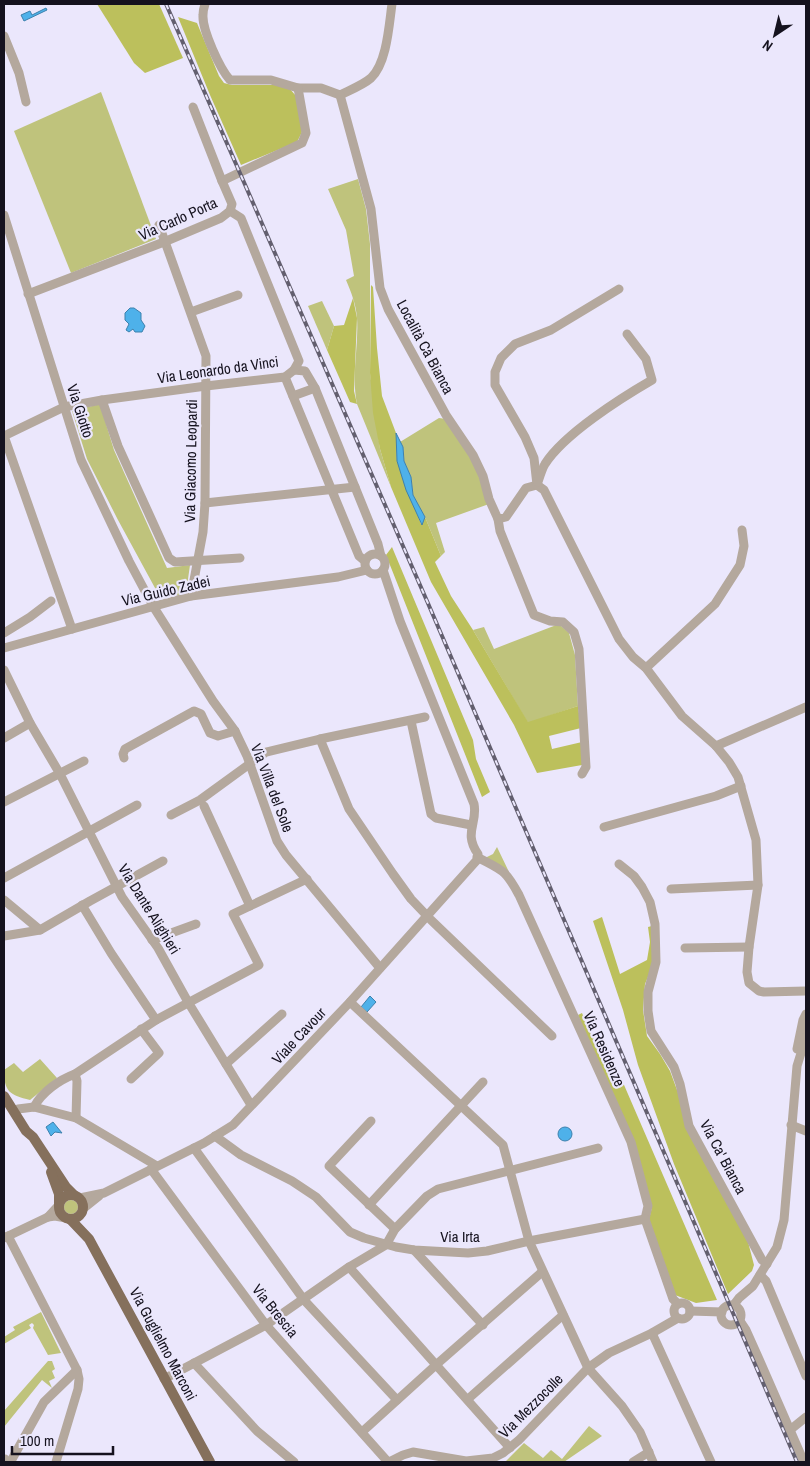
<svg xmlns="http://www.w3.org/2000/svg" width="810" height="1466" viewBox="0 0 810 1466" font-family="'Archivo Narrow',sans-serif">
  <rect width="100%" height="100%" fill="#ebe7fc"/>
  <g fill="#bfc37c">
    <polygon points="101,92 156,239 71,273 14,131"/>
    <path d="M358,179L366,209L370,244V373L380,449L391,487L357,404C351,374 359,347 357,318C356,304 351,292 346,280L354,276L346,230L328,189Z"/>
    <polygon points="322,301 334,326 327,350 308,306"/>
    <polygon points="100,404 114,450 167,568 190,565 186,593 161,599 118,520 87,459 72,411"/>
    <polygon points="439,418 446,419 481,475 489,504 436,523 445,552 441,556 425,517 413,495 411,477 404,461 403,447 400,442"/>
    <polygon points="559,624 569,633 575,655 578,706 528,723 473,630 484,627 494,649"/>
    <polygon points="497,847 509,872 485,858 493,854"/>
    <path d="M40,1059L57,1078L30,1100C10,1095 4,1092 4,1070L14,1063L23,1072Z"/>
    <circle cx="71" cy="1207" r="7"/>
    <polygon points="41,1312 61,1353 48,1355 33,1328 34,1325 32,1323 29,1325 31,1328 4,1344 4,1337 15,1330 13,1327"/>
    <polygon points="48,1361 52,1361 55,1369 52,1371 55,1378 49,1381 52,1388 42,1380 4,1427 4,1411"/>
    <polygon points="589,1426 602,1436 564,1462 505,1462 524,1443 543,1458 551,1450 562,1459"/>
  </g>
  <g fill="#bcc05c">
    <polygon points="97,4 159,4 183,58 145,73 134,63"/>
    <polygon points="178,17 197,23 219,76 224,83 232,85 281,85 290,89 296,96 302,132 297,142 241,165 210,95"/>
    <polygon points="371,285 373,287 377,348 382,396 396,433 397,461 421,524 425,517 441,556 435,562 451,596 473,630 528,722 578,706 581,728 549,736 552,749 582,742 582,765 537,773 514,725 431,582 391,487 380,449 373,413 370,373"/>
    <polygon points="353,298 357,318 354,391 357,404 350,402 327,350 334,326 344,325"/>
    <polygon points="392,547 473,740 476,759 490,792 482,797 386,555"/>
    <polygon points="602,917 620,974 647,960 650,942 648,927 652,926 653,965 645,984 643,1010 647,1036 660,1054 670,1071 680,1098 747,1238 754,1265 752,1271 728,1294 674,1164 638,1065 623,1010 593,921"/>
    <polygon points="582,1013 592,1037 602,1034 717,1300 696,1303 675,1295 649,1219 652,1207 578,1015"/>
  </g>
  <g fill="#4eb1ea" stroke="#3d81ad">
    <polygon points="46,8 47,10 24,21 21,15 30,11 32,15"/>
    <polygon points="130,308 134,308 141,313 141,320 145,326 142,332 135,332 133,329 129,332 126,330 129,324 125,320 125,313"/>
    <polygon points="396,433 403,447 404,461 411,477 413,495 425,517 422,525 406,490 397,461"/>
    <polygon points="370,996 376,1002 367,1012 361,1007"/>
    <polygon points="53,1122 62,1133 55,1132 51,1136 46,1127"/>
    <circle cx="565" cy="1134" r="7"/>
  </g>
  <g fill="none" stroke-linecap="round" stroke-linejoin="round">
    <g stroke="#b4a89d" stroke-width="9">
      <path d="M205,4C204,7 203,12 203,15C202,30 220,69 230,80H271L298,88H321L340,95C350,90 363,85 371,78C387,63 389,25 392,4"/>
      <polyline points="4,36 19,73 26,102"/>
      <polyline points="340,95 371,209 380,288 388,309 446,415 473,455 483,476 489,499 498,519 506,517 526,488 537,485"/>
      <polyline points="193,107 222,181"/>
      <polyline points="4,215 81,460 129,561 153,606 213,701 235,731 247,756 277,841 286,855 380,968"/>
      <polyline points="159,225 206,356 205,503 203,532 191,596"/>
      <polyline points="619,289 551,330 515,344 501,358 495,372 495,385 525,437 534,458 537,485 544,490 619,639 633,657 646,668 682,716 716,746 729,762 738,777 756,840 758,885 749,947 747,972 749,983 759,991 764,992 806,991"/>
      <polyline points="28,294 164,242 221,218 230,211 232,204 222,181 302,143 306,133 298,88"/>
      <polyline points="191,312 238,295"/>
      <polyline points="294,370 305,371 315,388 378,544 381,556"/>
      <polyline points="285,377 359,556 365,561"/>
      <polyline points="293,396 315,388"/>
      <polyline points="102,400 118,446 169,558 175,562 240,558"/>
      <polyline points="4,436 64,407 102,400 206,386 285,377 294,370 299,361 241,218 230,211"/>
      <polyline points="4,436 72,629"/>
      <path d="M538,482C540,476 542,469 545,464C564,434 621,398 652,380L646,359L627,334"/>
      <polyline points="205,503 355,487"/>
      <polyline points="498,519 500,531 534,615 550,621 563,622 574,632 579,649 586,767 582,774"/>
      <circle cx="375" cy="564" r="10"/>
      <polyline points="4,633 30,617 51,601"/>
      <polyline points="4,648 191,596 338,577 367,570"/>
      <polyline points="646,668 715,604 740,565 744,546 742,530"/>
      <polyline points="4,670 30,723 60,774 122,897 158,948 188,1002 251,1105"/>
      <polyline points="411,721 431,814 436,818 471,825"/>
      <polyline points="4,738 30,723"/>
      <polyline points="320,739 349,809 393,874 411,899 431,920 552,1036"/>
      <polyline points="716,746 806,707"/>
      <polyline points="124,758 123,754 125,749 194,711 201,714 210,733 218,736 235,731"/>
      <polyline points="4,802 84,761"/>
      <polyline points="204,806 250,906"/>
      <polyline points="171,815 200,800 266,752 320,739 425,717"/>
      <polyline points="604,827 716,796 741,786"/>
      <path d="M477,857C503,871 505,869 519,895L631,1142L648,1206L645,1219"/>
      <polyline points="619,864 634,876 642,887 650,902 655,924 656,962 648,992 648,1011 651,1031 674,1067 680,1084 689,1126 762,1260 767,1264"/>
      <polyline points="4,878 137,805"/>
      <polyline points="671,889 758,885"/>
      <polyline points="4,900 40,930"/>
      <polyline points="82,905 111,953 156,1020"/>
      <polyline points="4,936 40,930 90,901 163,861"/>
      <polyline points="152,940 196,924"/>
      <polyline points="685,948 749,947"/>
      <polyline points="350,1002 503,1145 529,1241 588,1368 622,1406 640,1432 653,1462"/>
      <polyline points="797,1049 803,1020 806,1014"/>
      <polyline points="226,1064 282,1014"/>
      <polyline points="75,1074 77,1081 76,1118"/>
      <polyline points="131,1079 159,1053 141,1029"/>
      <path d="M34,1107C42,1092 59,1080 75,1074L156,1020L259,965L233,914L307,879"/>
      <polyline points="18,1109 34,1107 76,1118 157,1166"/>
      <polyline points="371,1121 329,1166 395,1229"/>
      <polyline points="791,1125 806,1131"/>
      <polyline points="215,1136 241,1155 292,1181 316,1197 350,1232 364,1238 396,1247 414,1250 468,1253 487,1251 529,1241 645,1219"/>
      <polyline points="194,1148 304,1300 397,1400"/>
      <polyline points="151,1169 266,1325 388,1462"/>
      <path d="M80,1198L104,1193L204,1143L233,1125L350,1002L477,860L478,854C463,833 478,823 474,804L400,621L383,570"/>
      <polyline points="369,1205 483,1082"/>
      <polyline points="84,1208 99,1196"/>
      <polyline points="48,1217 55,1216 66,1218"/>
      <polyline points="645,1219 673,1299 678,1304"/>
      <polyline points="8,1236 77,1370 79,1379 78,1389 56,1462"/>
      <polyline points="4,1238 48,1217 59,1205"/>
      <polyline points="414,1250 483,1325"/>
      <polyline points="349,1267 510,1448"/>
      <polyline points="760,1275 766,1281 806,1376"/>
      <circle cx="682" cy="1311" r="8"/>
      <circle cx="731" cy="1315" r="10"/>
      <polyline points="733,1306 739,1298 753,1286 777,1247 784,1220 797,1066 806,1037"/>
      <polyline points="690,1311 722,1312"/>
      <polyline points="740,1321 746,1330 759,1359 804,1462"/>
      <polyline points="652,1333 711,1462"/>
      <polyline points="194,1363 257,1431 294,1462"/>
      <polyline points="164,1379 266,1325 349,1267 386,1245 395,1229 427,1196 438,1189 598,1148"/>
      <polyline points="468,1399 563,1315"/>
      <polyline points="790,1430 806,1417"/>
      <polyline points="362,1432 437,1364 542,1272"/>
      <polyline points="4,1460 5,1459"/>
      <polyline points="11,1461 44,1402 77,1370"/>
      <polyline points="389,1462 403,1455 413,1452 466,1461 493,1458 503,1453 519,1440 588,1368 609,1353 652,1333 678,1318"/>
      <polyline points="633,1462 649,1452"/>
    </g>
    <g stroke="#85705c" stroke-width="10">
      <polyline points="4,1096 26,1131 33,1137 66,1187 74,1195"/>
      <polyline points="51,1172 59,1194 59,1205"/>
      <circle cx="71" cy="1207" r="12"/>
      <polyline points="70,1219 89,1239 210,1462"/>
    </g>
    <defs>
      <polyline id="rail" points="166,4 427,601 797,1462"/>
    </defs>
    <use href="#rail" stroke="#635f6f" stroke-width="4"/>
    <use href="#rail" stroke="#ebe7fc" stroke-width="2" stroke-dasharray="5.5" stroke-linecap="butt"/>
  </g>
  <g text-anchor="middle" stroke-width="4.5" stroke-linejoin="round" paint-order="stroke">
    <g font-size="15" fill="#15121e" stroke="#ebe7fc">
      <text transform="translate(178 219) rotate(-24)" y="5">Via Carlo Porta</text>
      <text transform="translate(425 347) rotate(62)" y="5">Località Cà Bianca</text>
      <text transform="translate(218 370) rotate(-8)" y="5">Via Leonardo da Vinci</text>
      <text transform="translate(80 411) rotate(72)" y="5">Via Giotto</text>
      <text transform="translate(191 461) rotate(-89)" y="5">Via Giacomo Leopardi</text>
      <text transform="translate(166 591) rotate(-13)" y="5">Via Guido Zadei</text>
      <text transform="translate(272 788) rotate(69)" y="5">Via Villa del Sole</text>
      <text transform="translate(149 909) rotate(58)" y="5">Via Dante Alighieri</text>
      <text transform="translate(299 1036) rotate(-47)" y="5">Viale Cavour</text>
      <text transform="translate(604 1049) rotate(66)" y="5">Via Residenze</text>
      <text transform="translate(723 1157) rotate(62)" y="5">Via Ca' Bianca</text>
      <text x="460" y="1242">Via Irta</text>
      <text transform="translate(275 1311) rotate(51)" y="5">Via Brescia</text>
      <text transform="translate(163 1344) rotate(62)" y="5">Via Guglielmo Marconi</text>
      <text transform="translate(531 1406) rotate(-45)" y="5">Via Mezzocolle</text>
    </g>
  </g>
  <rect width="810" height="1466" fill="none" stroke="#15121e" stroke-width="10"/>
  <g transform="translate(775 35) rotate(215)" stroke="#ebe7fc" stroke-width="4" paint-order="stroke">
  <path d="M0-4L9 19L0 12L-9 19Z" fill="#15121e"/>
  <text y="-8" font-size="14" font-weight="bold" text-anchor="middle" fill="#15121e">N</text>
  </g>
  <path d="M12 1446v8h101v-8" fill="none" stroke="#15121e" stroke-width="2.5"/>
  <text x="20" y="1446" font-size="15" fill="#15121e" stroke="#ebe7fc" stroke-width="4" paint-order="stroke">100 m</text>
</svg>
